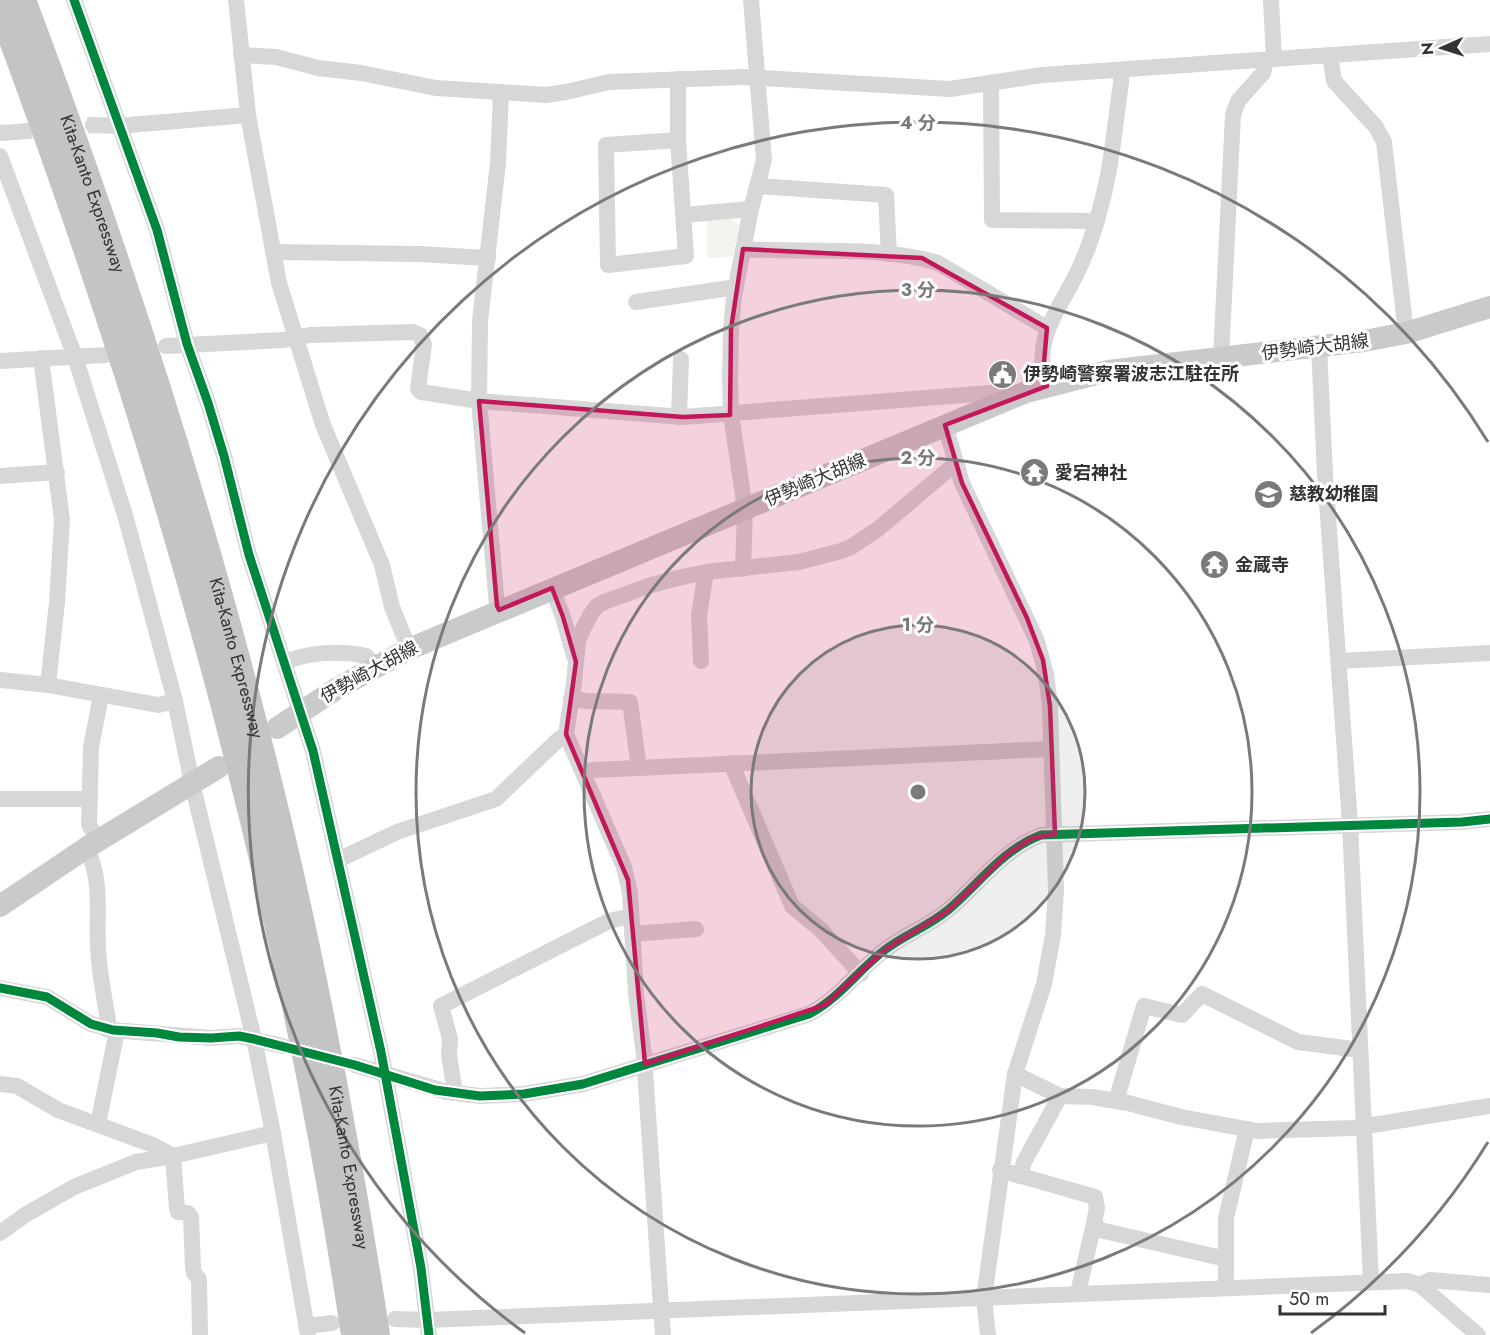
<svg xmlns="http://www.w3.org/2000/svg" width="1490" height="1335" viewBox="0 0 1490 1335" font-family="Jost,'Noto Sans JP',sans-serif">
  <rect width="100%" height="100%" fill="#fff"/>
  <polygon fill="#f1f5ed" points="732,219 739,225 733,257 707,258 707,220"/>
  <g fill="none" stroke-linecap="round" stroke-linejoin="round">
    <polyline stroke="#d6d6d6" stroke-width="16" stroke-dasharray="16 8" stroke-linecap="butt" points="16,132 93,125"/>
    <g stroke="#d7d7d7" stroke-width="16">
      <polyline points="74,0 157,230 187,344 208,403 224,456 249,555 313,751 381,1052 421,1268 429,1335"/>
      <polyline points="236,0 248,115 279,283 323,425 382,565 392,607 409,649"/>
      <polyline points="1271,0 1274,59"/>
      <polyline points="241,55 276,57 318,68 361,73 436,88 546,95 566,92 609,82 744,77 950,89 1042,75 1490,44"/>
      <polyline points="1330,55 1334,81 1376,127 1384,142 1406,333"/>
      <polyline points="678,79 678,140 686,256 608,265 606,145 678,140"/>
      <polyline points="991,83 992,220 1097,221"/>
      <polyline points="93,125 118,126 248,115"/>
      <polyline points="0,133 16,132"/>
      <polyline points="0,156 75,357 125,515 144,585 175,701 192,783 254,1039 273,1133 308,1335"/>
      <polyline points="758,186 886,195 889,254"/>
      <polyline points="684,215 751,209"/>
      <path d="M743,249C805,253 880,245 938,263L1047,328"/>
      <polyline points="273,252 419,254 488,258"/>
      <polyline points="636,302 736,287"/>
      <polyline points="166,346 284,340 310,335 413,332 420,335 424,344 418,389 421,392 479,401 683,417 990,393 999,395 1005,400"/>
      <polyline points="1319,347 1325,474 1350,824 1371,1281"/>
      <polyline points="41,358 62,520 57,602 48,685"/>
      <polyline points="1221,358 1233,115 1238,101 1263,73 1266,60"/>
      <polyline points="0,361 105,355"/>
      <path d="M1047,386C1031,342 1058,311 1076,275C1087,253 1095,229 1101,205C1112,166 1115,123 1121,83V70"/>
      <polyline points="679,417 681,359"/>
      <polyline points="945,425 962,483 1037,641 1046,674 1050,706 1056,891 1053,935 1044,984 1015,1074 984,1298 988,1335"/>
      <polyline points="0,476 57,472"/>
      <polyline points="743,569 745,509 731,414 730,379 731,329 734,296 751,209 764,160 751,0"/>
      <polyline points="552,588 563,617 574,656"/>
      <polyline points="499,610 497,606 479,401 480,321 498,163 501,93"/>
      <polyline points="701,661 699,615 706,572"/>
      <polyline points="1339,661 1490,653"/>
      <path d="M284,663C306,652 342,650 366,656L376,666"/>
      <polyline points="0,680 48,685 158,705 175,701"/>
      <polyline points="571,699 587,701 630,702 639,768"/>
      <polyline points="731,763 792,906 821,930 861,974"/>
      <polyline points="584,773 593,770 1051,749"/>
      <polyline points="0,799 90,799"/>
      <polyline points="98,840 89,825 91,747 101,696"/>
      <path d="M86,848C103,879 96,913 98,947C99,972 104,996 108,1020L106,1029"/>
      <polyline points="338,860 397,832 496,799 559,739 566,734"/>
      <polyline points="632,934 696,929"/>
      <polyline points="0,988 47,997 91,1024 113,1030 211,1038 239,1036 283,1046"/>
      <path d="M355,1065L447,1092L480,1096L524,1094L583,1084L809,1014C840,998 859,969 886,949C906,934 929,926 948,910C978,885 1003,849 1041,835L1462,822L1490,819"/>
      <polyline points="1015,1074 1060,1096 1092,1097 1128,1103 1181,1117 1257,1131 1354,1128 1490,1106"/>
      <polyline points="0,1084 17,1086 58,1110 153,1145 173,1156 177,1209 178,1212 188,1213 191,1217 193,1268 194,1273 199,1279 200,1335"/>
      <polyline points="455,1093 449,1055 450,1039 441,1006 609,921 631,916"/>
      <polyline points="1116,1101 1144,1006 1182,1015 1202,994 1298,1042 1360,1050"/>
      <polyline points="98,1124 117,1031"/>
      <polyline points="1000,1170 1095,1197 1097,1208 1094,1223 1100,1230 1226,1259"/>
      <polyline points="1020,1176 1024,1162 1060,1096"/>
      <polyline points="0,1233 25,1215 74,1187 136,1162 173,1156 273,1133"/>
      <polyline points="1420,1285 1430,1280 1490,1285"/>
      <polyline points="1226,1287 1226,1218 1247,1129"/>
      <polyline points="1078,1293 1094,1223"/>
      <polyline points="395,1319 427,1320 1408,1281 1420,1285 1478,1335"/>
      <polyline points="306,1326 332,1323"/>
      <polyline points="663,1335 644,1055 636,993 630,893 624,867 566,734 574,682 578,641 583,629 591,614 597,606 604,602 651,585 678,578 706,572 799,562 841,551 851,547 878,529 955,464"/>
    </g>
    <g stroke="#cacaca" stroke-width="22">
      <polyline points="277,728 336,689 409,649 1026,392 1108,371 1364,341 1406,333 1490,307"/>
      <polyline points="0,906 86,848 219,767"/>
    </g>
    <g stroke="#c4c4c4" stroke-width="26">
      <path id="s1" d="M23,0C130,284 222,574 290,870C325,1024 353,1179 377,1335"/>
      <path d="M0,8C161,437 287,881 354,1335"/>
    </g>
    <defs>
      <g id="cycleway">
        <polyline points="74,0 157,230 187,344 208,403 224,456 249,555 313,751 381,1052 421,1268 429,1335"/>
        <path d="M0,988L47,997L91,1024L113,1030L157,1033L179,1037L211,1038L239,1036L254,1039L355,1065L435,1090L480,1096L524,1094L583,1084L809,1014C840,998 859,969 886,949C906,934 929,926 948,910C978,885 1003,849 1041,835L1462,822L1490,819"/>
      </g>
    </defs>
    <use href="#cycleway" stroke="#fff" stroke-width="13"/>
    <use href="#cycleway" stroke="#00873e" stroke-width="9"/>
  </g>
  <path fill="#c2185b" fill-opacity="0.2" stroke="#c2185b" stroke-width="4.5" stroke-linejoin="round" d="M743,249L922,258L1047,328L1043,374L1047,386L945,425L962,483L1027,618L1043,660L1050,706L1055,834L1033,838L1009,853L948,911L886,949L825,1005L645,1064L628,880L566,734L576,662L563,617L552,588L499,610L497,606L479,401L683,417L730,415L731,329Z"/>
  <circle cx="918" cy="792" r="167" fill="#7a7a7a" fill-opacity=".12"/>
  <g fill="none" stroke="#7a7a7a" stroke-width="3">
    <circle cx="918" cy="792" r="167"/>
    <circle cx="918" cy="792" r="334"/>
    <circle cx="918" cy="792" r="502"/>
    <path d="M1488 1142A669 669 0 0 1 1311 1333M525 1333A669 669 0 1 1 1488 442"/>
  </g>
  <defs>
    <symbol id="civic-disc" viewBox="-11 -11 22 22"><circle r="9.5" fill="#7a7a7a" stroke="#fff"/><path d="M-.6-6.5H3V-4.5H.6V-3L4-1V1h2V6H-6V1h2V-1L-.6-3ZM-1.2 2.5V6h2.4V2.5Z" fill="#fff"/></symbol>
    <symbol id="temple-disc" viewBox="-11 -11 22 22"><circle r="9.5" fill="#7a7a7a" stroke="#fff"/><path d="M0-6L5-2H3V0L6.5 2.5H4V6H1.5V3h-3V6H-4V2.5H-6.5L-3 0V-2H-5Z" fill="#fff"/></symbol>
    <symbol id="school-disc" viewBox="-11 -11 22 22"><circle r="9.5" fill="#7a7a7a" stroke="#fff"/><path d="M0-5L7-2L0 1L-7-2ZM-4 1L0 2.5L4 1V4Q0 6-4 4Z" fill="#fff"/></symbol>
  </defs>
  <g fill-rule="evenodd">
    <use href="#civic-disc" x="986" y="358" width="33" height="33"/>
    <use href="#temple-disc" x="1018" y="456" width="33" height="33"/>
    <use href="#school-disc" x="1252" y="478" width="33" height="33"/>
    <use href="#temple-disc" x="1198" y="548" width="33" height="33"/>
  </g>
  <g text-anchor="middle" stroke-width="6" stroke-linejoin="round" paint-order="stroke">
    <g font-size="18" fill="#333" stroke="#fff">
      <text dy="6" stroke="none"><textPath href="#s1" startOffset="206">Kita-Kanto Expressway</textPath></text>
      <text transform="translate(1315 347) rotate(-7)" y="6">伊勢崎大胡線</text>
      <text transform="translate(815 480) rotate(-23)" y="6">伊勢崎大胡線</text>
      <text dy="6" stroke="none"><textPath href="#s1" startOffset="692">Kita-Kanto Expressway</textPath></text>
      <text transform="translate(369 672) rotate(-29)" y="6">伊勢崎大胡線</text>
      <text dy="6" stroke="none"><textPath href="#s1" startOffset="1214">Kita-Kanto Expressway</textPath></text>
    </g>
    <g font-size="18" font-weight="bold" fill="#333" stroke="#fff" text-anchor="start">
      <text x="1023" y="380">伊勢崎警察署波志江駐在所</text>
      <text x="1055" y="479">愛宕神社</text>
      <text x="1289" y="500">慈教幼稚園</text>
      <text x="1235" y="571">金蔵寺</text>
    </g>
  </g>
  <circle cx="918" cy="792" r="9" fill="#7a7a7a" stroke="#fff" stroke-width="3"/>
  <g font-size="18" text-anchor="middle" font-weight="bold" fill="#7a7a7a" stroke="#fff" stroke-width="6" stroke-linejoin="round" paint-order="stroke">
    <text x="918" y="129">4 分</text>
    <text x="918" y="296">3 分</text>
    <text x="918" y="464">2 分</text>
    <text x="918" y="631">1 分</text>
  </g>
  <g transform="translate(1442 48) rotate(267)" stroke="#ffffff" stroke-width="4.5" paint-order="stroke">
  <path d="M0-4.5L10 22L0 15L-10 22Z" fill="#333333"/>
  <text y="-9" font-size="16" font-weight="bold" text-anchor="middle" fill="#333333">N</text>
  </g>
  <path d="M1280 1305v9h105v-9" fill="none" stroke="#333333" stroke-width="3"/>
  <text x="1289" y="1305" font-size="18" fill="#333333" stroke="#ffffff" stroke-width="4.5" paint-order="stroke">50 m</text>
</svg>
